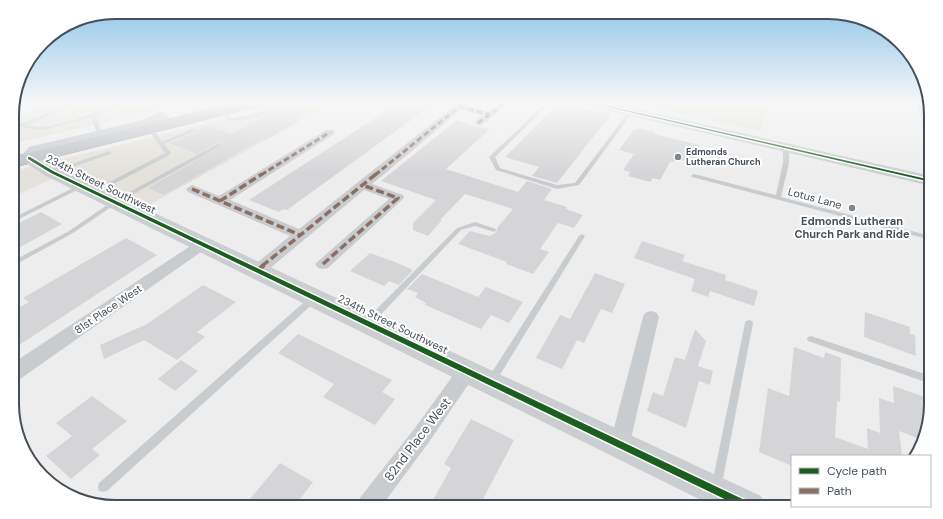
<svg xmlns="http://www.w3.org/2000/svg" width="943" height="519" viewBox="0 0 943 519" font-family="'DM Sans',sans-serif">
  <rect width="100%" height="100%" fill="#eeeded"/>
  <g fill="#e3e1da">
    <polygon points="54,102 145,102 164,108 13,144 13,119"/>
    <polygon points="297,102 335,102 149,205 67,172 13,197 13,171"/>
    <polygon points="627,102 772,102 760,131"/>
  </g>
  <g fill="#d5d5d7">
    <polygon points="400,102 436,102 287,210 283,209 279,212 249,200"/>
    <polygon points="558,104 600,113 600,110 612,113 557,183 532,176 539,167 505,157"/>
    <polygon points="286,108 305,114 295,120 298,121 266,140 262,139 164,195 148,188 222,146 222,143 218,142 197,154 170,143 198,131 206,126 232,134 274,111"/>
    <polygon points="457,120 477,127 490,129 446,169 518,192 527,181 552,189 544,200 567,207 566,209 583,215 574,228 558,223 540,249 549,252 533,274 506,264 507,262 458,244 470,231 490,236 495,233 498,230 497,228 513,209 465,194 440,220 442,220 428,236 413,230 413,223 436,200 381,181"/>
    <polygon points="638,128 655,132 654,134 700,145 698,150 701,151 696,163 682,160 670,162 660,180 653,178 650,182 628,176 630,172 623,170 634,154 619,150 634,129 637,130"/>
    <polygon points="41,212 62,224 13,251 13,226"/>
    <polygon points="126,238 157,255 13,349 13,311 29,302 23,298"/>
    <polygon points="642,241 685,255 682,261 726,275 725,280 758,291 754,306 710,291 708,297 691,291 695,279 634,258"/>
    <polygon points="370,253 395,262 413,270 399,285 389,281 384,286 350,271"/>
    <polygon points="595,273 625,284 612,313 601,309 584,343 577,340 562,369 536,358 560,315 570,319"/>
    <polygon points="422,274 478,297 486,287 523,302 509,323 491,315 481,329 425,305 426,303 415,297 418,293 407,289"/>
    <polygon points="203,285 236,302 197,332 205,337 177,360 144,340 104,359 100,345 147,324"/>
    <polygon points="865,312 910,327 910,334 915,335 916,356 864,337"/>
    <polygon points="695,329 706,341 698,366 713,371 710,385 699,381 686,428 647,411 653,392 663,396 675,357 685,360"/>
    <polygon points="298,334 392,380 382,392 395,399 375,425 323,397 334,384 278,353"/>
    <polygon points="794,347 824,358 825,352 841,358 840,402 837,401 835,437 868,449 867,428 880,433 879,398 894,403 893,386 931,399 931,410 922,440 899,431 902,456 792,456 792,466 759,452 768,388 789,396"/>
    <polygon points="181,360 198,371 175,391 158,379"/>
    <polygon points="92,396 127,421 92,449 100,455 71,479 46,456 72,436 56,423"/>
    <polygon points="471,419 514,440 479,507 429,507 451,468 444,464"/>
    <polygon points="280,463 313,482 294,507 243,507"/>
  </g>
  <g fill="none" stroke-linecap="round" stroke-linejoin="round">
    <defs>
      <polygon id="highway" points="240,102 264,102 262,105 13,167 13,157"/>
    </defs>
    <use href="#highway" stroke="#b2b7bd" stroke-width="2"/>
    <g fill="#c9ccce" fill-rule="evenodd">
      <path d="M74,102H79L27,125C31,126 35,127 39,127C56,127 98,113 112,104L109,102H114L118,104L112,108L95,115L102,131L101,132L96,131L91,117L47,129L38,130L22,127L13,130V127Z"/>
      <polygon points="299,102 306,102 277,109 248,119 231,121 217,111 221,110 232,118 245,117 274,107"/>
      <polygon points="547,102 551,102 495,157 500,168 557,185 575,183 629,111 633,112 579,185 557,189 496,170 489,157"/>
      <polygon points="150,126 152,127 162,142 192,129 197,130 164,144 171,153 168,156 96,193 92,193 92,191 165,153 147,128"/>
      <polygon points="219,143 221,144 221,146 117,203 73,233 13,266 13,261 69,231 113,201"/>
      <polygon points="786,146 789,148 789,163 781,197 931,236 931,240 692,177 691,176 694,174 776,195 783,163 783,148"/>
      <polygon points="109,151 111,152 111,154 54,173 52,174 49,172"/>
      <polygon points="81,184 83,185 83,187 13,222 13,218"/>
      <polygon points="475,222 496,229 497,230 494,232 475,226 461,230 371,325 368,326 365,325 364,323 365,321 457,228"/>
      <polygon points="582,234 585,236 495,383 492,384 489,383 488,380 489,377 579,236"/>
      <polygon points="313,296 316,297 317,299 316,301 107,491 103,492 99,491 98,487 99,483 310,297"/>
      <polygon points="749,320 752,321 753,323 722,484 721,488 717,489 713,488 712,484 745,323 746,321"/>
      <polygon points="811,336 931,376 931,384 808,341 807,339 808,337"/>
    </g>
    <g fill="#c9ccce" fill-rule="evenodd">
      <polygon points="459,102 470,102 467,106 488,111 500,102 511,102 482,125 478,126 473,123 482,115 461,110 372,184 403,195 404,198 328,268 323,269 318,268 315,264 389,199 364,190 263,274 258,275 253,274 250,270 253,266 290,236 188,192 186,189 192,185 219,196 326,130 334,130 335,132 334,134 230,200 299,229"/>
      <polygon points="203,239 208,241 210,244 208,247 20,379 13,381 13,363 198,241"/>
      <polygon points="651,311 657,313 659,317 630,443 627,450 620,453 613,450 610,443 643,317 645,313"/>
      <polygon points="467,363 474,366 476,371 474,376 429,442 381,507 355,507 359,499 415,428 460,366"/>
    </g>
    <g fill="#caced1" fill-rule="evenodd">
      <polygon points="581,102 605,102 931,176 931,186 588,106 583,105"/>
      <polygon points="917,102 929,102 931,108 931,133 926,132 923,129"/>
      <polygon points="29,153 35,155 58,168 761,496 766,507 715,507 46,176 23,161 21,158 23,155"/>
    </g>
    <path fill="#c5c8cc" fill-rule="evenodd" d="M161,111L166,113L169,116L166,119L153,126L41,155C35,162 32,164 23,162L20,158L29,147L143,120Z"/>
    <use href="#highway" fill="#babec3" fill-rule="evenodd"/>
    <g stroke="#8d6e63" stroke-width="3" stroke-dasharray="6 3" stroke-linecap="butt">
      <polyline points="459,107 490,114"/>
      <polyline points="478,123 506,102"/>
      <polyline points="261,175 330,132"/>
      <polyline points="375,175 465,102"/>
    </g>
    <g stroke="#8d6e63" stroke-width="3.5" stroke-dasharray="8 3.5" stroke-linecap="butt">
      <polyline points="192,189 300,235"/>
      <polyline points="220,201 262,174"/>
      <polyline points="323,264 398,198 362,185"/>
      <polyline points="262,266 376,174"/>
    </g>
    <polyline stroke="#8d6e63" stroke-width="4.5" stroke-dasharray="9 4.5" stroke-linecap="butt" points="258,270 264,265"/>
    <defs>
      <g id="cycleway">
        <polygon points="586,102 591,102 931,180 931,182"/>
        <polygon points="28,157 30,157 53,171 753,504 754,507 741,507 51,173 28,159"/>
      </g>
    </defs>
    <use href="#cycleway" stroke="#fff" stroke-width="3"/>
    <use href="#cycleway" fill="#1b5e20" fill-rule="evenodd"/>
  </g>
  <linearGradient id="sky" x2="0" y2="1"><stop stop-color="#8dc4ea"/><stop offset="0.59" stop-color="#f7f7f7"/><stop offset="1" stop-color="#f7f7f7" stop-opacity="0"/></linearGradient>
  <rect width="943" height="174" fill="url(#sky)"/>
  <g fill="#80868d" stroke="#fff" stroke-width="1.5">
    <circle cx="678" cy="157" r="4"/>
    <circle cx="852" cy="208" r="4"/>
  </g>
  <g text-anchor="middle" stroke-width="4" stroke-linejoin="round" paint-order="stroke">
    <g font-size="9" font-weight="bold" fill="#454f59" stroke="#fff" text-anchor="start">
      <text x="686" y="155">Edmonds<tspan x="686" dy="10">Lutheran Church</tspan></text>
    </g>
    <g font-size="11" fill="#454f59" stroke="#fff">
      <text transform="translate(101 184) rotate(26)" y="4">234th Street Southwest</text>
      <text transform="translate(815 198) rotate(15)" y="4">Lotus Lane</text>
      <text transform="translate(108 309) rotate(-34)" y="4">81st Place West</text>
      <text transform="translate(393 324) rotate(26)" y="4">234th Street Southwest</text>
    </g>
    <g font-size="11" font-weight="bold" fill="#454f59" stroke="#fff">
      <text x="852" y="225">Edmonds Lutheran<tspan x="852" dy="13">Church Park and Ride</tspan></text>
    </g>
    <g font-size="13" fill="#454f59" stroke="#fff">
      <text transform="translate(417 439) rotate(-53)" y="5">82nd Place West</text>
    </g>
  </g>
  <path d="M0 0H943V519H0ZM115 19H828A96 96 0 0 1 924 115V404A96 96 0 0 1 828 500H115A96 96 0 0 1 19 404V115A96 96 0 0 1 115 19Z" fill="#fff" fill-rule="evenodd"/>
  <path fill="none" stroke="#454f59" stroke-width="2" d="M115 19H828A96 96 0 0 1 924 115V404A96 96 0 0 1 828 500H115A96 96 0 0 1 19 404V115A96 96 0 0 1 115 19Z"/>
  <rect x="791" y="455" width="140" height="52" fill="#ffffff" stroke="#b5b9bd"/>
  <rect x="799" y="468" width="20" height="6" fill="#1b5e20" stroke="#b5b9bd"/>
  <text x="827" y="475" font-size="12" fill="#454f59">Cycle path</text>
  <rect x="799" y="488" width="20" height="6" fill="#8d6e63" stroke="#b5b9bd"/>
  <text x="827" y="495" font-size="12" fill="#454f59">Path</text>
</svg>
